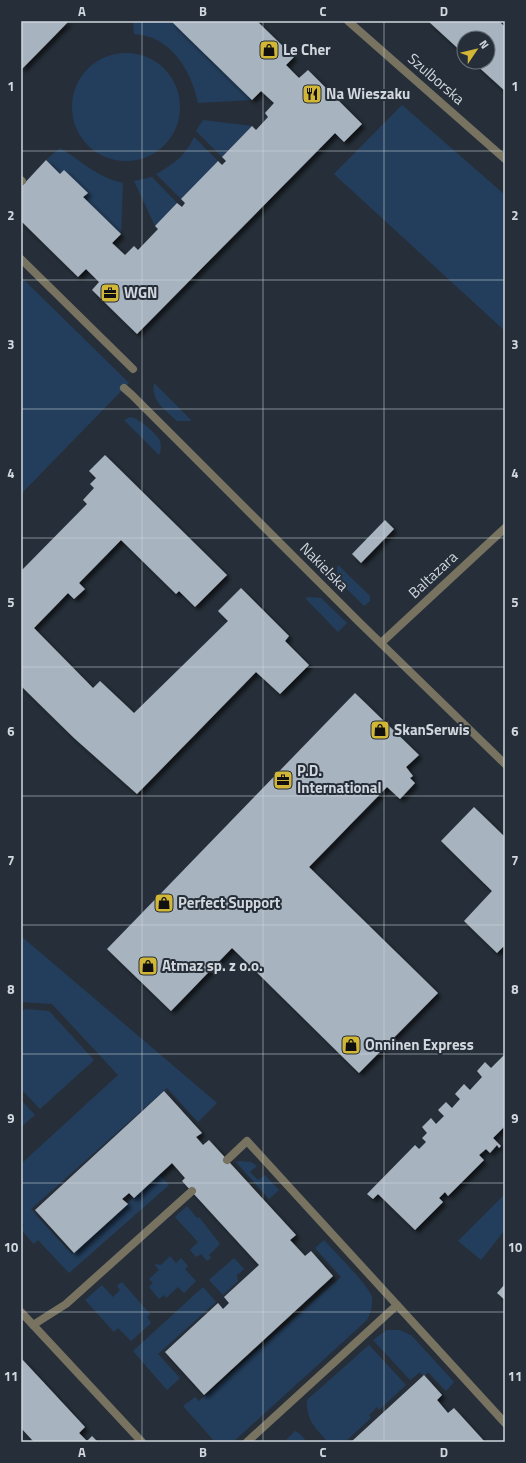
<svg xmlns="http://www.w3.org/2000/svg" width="526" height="1463" viewBox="0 0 526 1463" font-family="'Titillium Web',sans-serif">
  <defs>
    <filter id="shadow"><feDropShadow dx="3.5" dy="3.5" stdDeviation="2" flood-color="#0009"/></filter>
  </defs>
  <rect width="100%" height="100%" fill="#262f39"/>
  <g fill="#233e5c">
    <path d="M133,21H171L252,100L198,103C191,70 171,36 134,34Z"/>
    <circle cx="126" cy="107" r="54"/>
    <polygon points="402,105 505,195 505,331 334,174"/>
    <polygon points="203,120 252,126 222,157 196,131"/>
    <path d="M194,137L218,161L181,199L156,174C174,164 185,156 194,137Z"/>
    <path d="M60,148C82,161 96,177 123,183L121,234L83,197L87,193L60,174L46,160Z"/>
    <polygon points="152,177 177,203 155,226 134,181"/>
    <polygon points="21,277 129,383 21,494"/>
    <path d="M154,383L191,420L190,421H177C165,409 151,402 154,383Z"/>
    <path d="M130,417C138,417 154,432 159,439C162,443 161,451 159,455L124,420Z"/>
    <polygon points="338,565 370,596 370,601 364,606 338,580 337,567"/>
    <polygon points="307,597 321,598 347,623 338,632 306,599"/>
    <polygon points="21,936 217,1103 198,1122 167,1088 31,1209 72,1254 159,1174 169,1185 69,1273 38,1240 34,1244 21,1230 24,1225 21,1222 21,1164 118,1075 52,1004 21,1002"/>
    <polygon points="25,1009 49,1011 94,1060 40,1109 21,1089 21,1013"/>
    <polygon points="21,1100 35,1115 21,1127"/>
    <polygon points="240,1161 251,1162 257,1166 250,1172 258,1180 265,1175 279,1190 269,1199 236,1162"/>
    <polygon points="505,1194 505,1230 481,1260 458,1241"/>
    <polygon points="187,1206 197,1218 199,1217 220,1244 209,1255 211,1258 207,1261 201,1254 196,1257 190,1250 198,1242 175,1217"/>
    <path d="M324,1240C333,1250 369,1286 372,1297C373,1305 371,1313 367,1320L233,1442H215L183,1406L195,1397L199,1401L341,1277L315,1248Z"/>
    <polygon points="170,1256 176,1263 181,1258 188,1266 185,1269 196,1281 184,1293 178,1287 166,1298 164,1295 159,1299 149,1287 153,1283 149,1279 159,1270 155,1265 157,1263 158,1265 161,1265"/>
    <polygon points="234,1258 244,1269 237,1275 238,1281 223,1295 209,1280"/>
    <polygon points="122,1282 150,1314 147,1317 151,1323 131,1341 118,1328 114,1332 85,1300 102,1285 113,1297 120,1290 117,1286"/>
    <polygon points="203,1287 216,1302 158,1354 180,1378 167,1390 133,1351"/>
    <polygon points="387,1330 400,1330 411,1335 454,1382 446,1391 428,1372 424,1377 420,1372 410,1380 373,1340"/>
    <path d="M369,1345L406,1385L379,1410L377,1407L369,1415L371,1418L345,1442H325L326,1440C315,1427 306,1420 307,1400Z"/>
    <polygon points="295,1431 300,1434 307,1442 284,1442"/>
  </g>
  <g fill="#a8b3c0" filter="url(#shadow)">
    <polygon points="21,21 69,21 21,70"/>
    <polygon points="171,21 257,21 294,57 286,65 299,78 308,70 362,124 344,142 335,133 137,334 92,290 99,282 86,269 78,277 21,221 21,187 46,160 60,174 64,170 88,193 83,197 121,234 112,243 125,255 134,246 138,250 158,229 155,226 177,203 182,207 185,203 181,199 218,161 222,165 226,161 222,157 252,126 256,130 268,117 265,113 274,103 261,91 252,100"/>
    <polygon points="428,21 499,21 505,27 505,91 473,62 488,62 488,38 464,38 464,54"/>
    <polygon points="105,455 227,575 195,607 179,591 176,594 121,540 79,583 85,589 74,599 68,593 34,628 93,688 100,681 134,713 228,621 218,611 241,588 289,636 285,641 309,665 280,694 256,672 137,794 74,738 21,686 21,571 87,504 83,500 94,488 90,484 96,478 89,471"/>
    <polygon points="385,520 394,529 361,563 352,554"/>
    <polygon points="355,693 419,755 406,767 413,776 410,778 415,783 400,799 387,787 309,867 438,993 359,1073 232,948 171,1011 107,949"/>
    <polygon points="474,807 505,837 505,945 497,953 464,921 492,891 441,841"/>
    <polygon points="505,1054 505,1126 493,1138 501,1146 499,1148 497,1145 490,1153 486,1149 479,1155 484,1160 448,1196 445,1192 439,1198 443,1202 415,1230 378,1194 373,1199 367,1194 415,1145 419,1149 426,1142 422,1138 427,1133 422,1127 431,1118 436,1124 444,1116 438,1110 446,1102 452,1108 460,1099 455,1094 464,1084 470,1090 482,1077 477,1071 485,1062 491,1068"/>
    <polygon points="164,1091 202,1133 196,1137 203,1145 209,1140 296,1235 290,1240 305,1256 311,1251 333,1276 204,1395 165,1352 218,1303 223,1309 229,1303 224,1297 259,1265 182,1181 185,1178 172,1163 134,1198 129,1193 122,1199 128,1204 74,1253 35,1210"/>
    <polygon points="505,1284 505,1300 497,1293"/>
    <polygon points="21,1358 85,1427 79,1433 87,1441 92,1436 98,1442 34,1442 21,1428"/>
    <polygon points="424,1375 442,1395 437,1400 448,1413 454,1408 485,1442 351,1442"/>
  </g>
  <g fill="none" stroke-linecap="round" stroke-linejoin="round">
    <g stroke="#777360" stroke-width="8">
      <polyline points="21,180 22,181"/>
      <polyline points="21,259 133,369"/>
      <polyline points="227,1160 247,1141 505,1423"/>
      <polyline points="21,1312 142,1442"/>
      <polyline points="33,1325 66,1304 192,1191"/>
      <polyline points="247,1442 397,1305"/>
    </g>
    <g stroke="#777360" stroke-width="8">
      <polyline points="348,21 505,159"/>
      <polyline points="124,388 132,395 358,621 505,764"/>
      <polyline points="381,643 505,528"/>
    </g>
  </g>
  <path fill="none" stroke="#d1d7dd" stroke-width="1" stroke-opacity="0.55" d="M142,21V1442M263,21V1442M384,21V1442M21,151H505M21,280H505M21,409H505M21,538H505M21,667H505M21,796H505M21,925H505M21,1054H505M21,1183H505M21,1312H505"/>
  <defs>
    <symbol id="shop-square" viewBox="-11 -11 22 22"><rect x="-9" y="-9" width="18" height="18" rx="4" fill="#d2b635" stroke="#262f39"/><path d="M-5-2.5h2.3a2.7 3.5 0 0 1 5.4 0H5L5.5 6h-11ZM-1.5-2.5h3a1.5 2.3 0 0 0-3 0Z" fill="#111"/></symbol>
    <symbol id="restaurant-square" viewBox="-11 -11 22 22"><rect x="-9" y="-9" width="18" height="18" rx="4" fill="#d2b635" stroke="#262f39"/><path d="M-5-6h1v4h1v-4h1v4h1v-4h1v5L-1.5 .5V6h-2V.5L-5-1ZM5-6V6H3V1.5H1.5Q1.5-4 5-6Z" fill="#111"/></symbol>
    <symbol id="office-square" viewBox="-11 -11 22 22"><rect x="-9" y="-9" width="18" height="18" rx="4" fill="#d2b635" stroke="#262f39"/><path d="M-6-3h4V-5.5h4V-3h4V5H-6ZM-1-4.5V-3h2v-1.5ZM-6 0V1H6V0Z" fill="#111"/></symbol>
  </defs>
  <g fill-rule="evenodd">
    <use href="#shop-square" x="258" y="39" width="22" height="22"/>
    <use href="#restaurant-square" x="301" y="83" width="22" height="22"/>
    <use href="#office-square" x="99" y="282" width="22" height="22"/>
    <use href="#shop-square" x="369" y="719" width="22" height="22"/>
    <use href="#office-square" x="272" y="769" width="22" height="22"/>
    <use href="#shop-square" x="153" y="892" width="22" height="22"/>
    <use href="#shop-square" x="137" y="955" width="22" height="22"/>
    <use href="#shop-square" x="340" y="1034" width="22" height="22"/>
  </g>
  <g text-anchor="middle" stroke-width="4" stroke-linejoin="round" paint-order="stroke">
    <g font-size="15" font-weight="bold" fill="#d1d7dd" stroke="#262f39" text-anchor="start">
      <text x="283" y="55">Le Cher</text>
      <text x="326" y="99">Na Wieszaku</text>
      <text x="124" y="298">WGN</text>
      <text x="394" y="735">SkanSerwis</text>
      <text x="297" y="776">P.D.<tspan x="297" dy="17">International</tspan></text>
      <text x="178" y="908">Perfect Support</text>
      <text x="162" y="971">Atmaz sp. z o.o.</text>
      <text x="365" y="1050">Onninen Express</text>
    </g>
    <g font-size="15" fill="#d1d7dd" stroke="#262f39">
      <text transform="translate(436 79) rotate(41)" y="5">Szulborska</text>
      <text transform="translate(324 567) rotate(45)" y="5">Nakielska</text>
      <text transform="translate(433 575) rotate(-43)" y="5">Baltazara</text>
    </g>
  </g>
  <rect width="526" height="1463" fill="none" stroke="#262f39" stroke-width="44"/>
  <g transform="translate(476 50) rotate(55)"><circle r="19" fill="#262f39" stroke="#6a727b"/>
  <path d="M0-3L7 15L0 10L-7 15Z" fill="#d2b635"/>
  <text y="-6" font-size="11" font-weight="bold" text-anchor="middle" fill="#d1d7dd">N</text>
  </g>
  <rect x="22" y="22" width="482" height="1419" fill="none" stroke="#d1d7dd" stroke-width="1.5"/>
  <g font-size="13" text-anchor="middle" font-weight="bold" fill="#d1d7dd">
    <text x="82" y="16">A</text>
    <text x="203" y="16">B</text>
    <text x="323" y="16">C</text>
    <text x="444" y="16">D</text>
    <text x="11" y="91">1</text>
    <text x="515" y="91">1</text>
    <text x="11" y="220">2</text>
    <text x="515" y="220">2</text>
    <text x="11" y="349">3</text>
    <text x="515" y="349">3</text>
    <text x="11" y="478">4</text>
    <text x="515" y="478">4</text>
    <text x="11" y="607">5</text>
    <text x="515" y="607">5</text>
    <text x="11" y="736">6</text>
    <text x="515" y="736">6</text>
    <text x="11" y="865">7</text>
    <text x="515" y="865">7</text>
    <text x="11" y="994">8</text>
    <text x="515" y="994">8</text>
    <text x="11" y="1123">9</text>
    <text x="515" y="1123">9</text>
    <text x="11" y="1252">10</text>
    <text x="515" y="1252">10</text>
    <text x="11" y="1381">11</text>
    <text x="515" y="1381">11</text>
    <text x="82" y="1457">A</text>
    <text x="203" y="1457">B</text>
    <text x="323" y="1457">C</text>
    <text x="444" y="1457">D</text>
  </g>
</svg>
